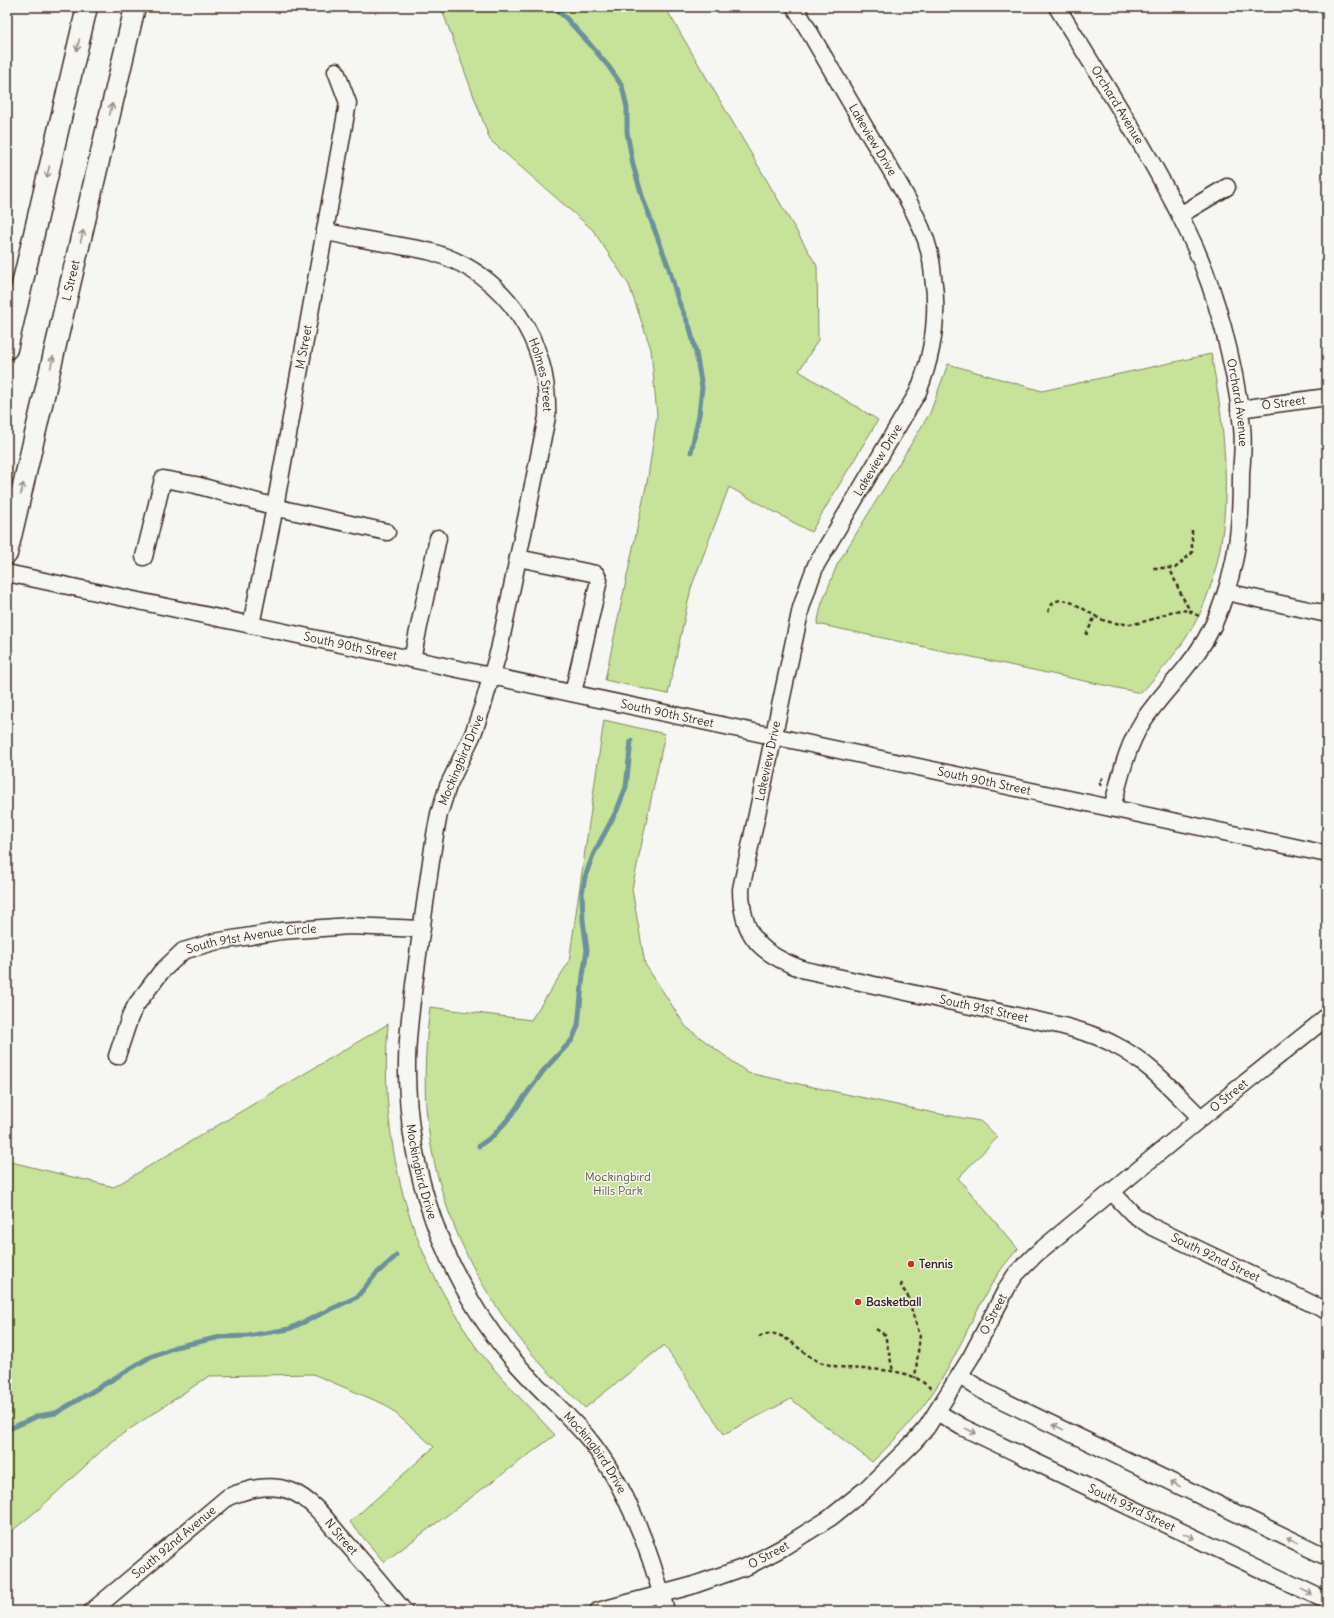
<svg xmlns="http://www.w3.org/2000/svg" width="1334" height="1618" viewBox="0 0 1334 1618" font-family="Delius,sans-serif">
  <rect width="100%" height="100%" fill="#f6f6f2"/>
  <filter id="ink" filterUnits="userSpaceOnUse"><feTurbulence type="fractalNoise" baseFrequency=".025" numOctaves="2"/><feDisplacementMap in="SourceGraphic" scale="8" xChannelSelector="R" yChannelSelector="G"/><feConvolveMatrix kernelMatrix="1 2 1 2 8 2 1 2 1" color-interpolation-filters="sRGB"/></filter>
  <g filter="url(#ink)">
    <g fill="#c7e39a" stroke="#81865c">
      <polygon points="441,7 665,7 817,266 818,340 799,371 878,420 811,532 729,487 691,588 668,694 605,680 648,477 657,415 651,349 629,285 593,230 490,140"/>
      <path d="M1211,354C1227,438 1237,533 1200,613C1186,643 1163,669 1141,693L817,624L822,603L837,565L930,413L948,364L1042,391Z"/>
      <path d="M604,720L665,734L632,889L645,964L686,1027L748,1073L934,1113L980,1121L998,1137L958,1178L1018,1249C985,1284 970,1329 947,1370C927,1405 901,1435 872,1462L791,1399L724,1434L664,1345L585,1408C568,1391 550,1375 534,1356C474,1287 433,1199 426,1107C424,1073 426,1040 430,1007L531,1020L569,962Z"/>
      <path d="M388,1024C380,1127 401,1229 457,1316C463,1327 469,1337 476,1347C500,1378 528,1406 555,1435L384,1562L350,1522L434,1447L386,1405L313,1374L209,1376L112,1441L40,1508L7,1535V1161L114,1187Z"/>
    </g>
    <g fill="none" stroke-linecap="round" stroke-linejoin="round">
      <g stroke="#6d919c" stroke-width="5">
        <polyline points="552,7 565,17 588,42 609,67 622,86 627,108 627,132 633,165 643,199 669,268 678,300 690,328 696,353 702,387 699,415 691,452"/>
        <polyline points="479,1146 494,1135 509,1118 544,1070 572,1040 578,1026 583,975 587,950 583,920 582,893 585,877 593,855 617,810 626,787 631,741"/>
        <polyline points="7,1430 38,1416 56,1413 150,1357 175,1347 221,1337 248,1336 289,1329 357,1297 376,1274 396,1256"/>
      </g>
      <defs>
        <g id="minor">
          <path id="s1" d="M795,7C820,50 845,93 870,136C890,169 913,204 926,240C930,252 932,264 933,276C939,316 933,354 918,392L816,565L810,581L801,608L741,889C741,937 762,955 805,970L1063,1026C1081,1031 1099,1036 1115,1045C1149,1062 1174,1092 1201,1118"/>
          <path id="s2" d="M1057,7C1102,81 1151,154 1188,232C1216,289 1235,363 1242,427C1244,442 1242,459 1241,475C1241,524 1238,562 1220,609C1212,631 1199,652 1184,670C1170,687 1155,703 1143,721C1126,748 1120,778 1112,808"/>
          <polyline points="1180,215 1227,187"/>
          <path id="s3" d="M325,232C348,236 372,241 396,245C409,248 422,249 435,253C507,276 550,342 547,417L499,650L483,705L473,734L448,786L439,814L435,835C428,880 422,925 416,970C412,1001 407,1032 407,1064C406,1169 443,1275 510,1356C534,1385 563,1409 587,1437C627,1486 650,1550 666,1611"/>
          <path id="s4" d="M1239,409L1327,397"/>
          <polyline points="144,557 163,479 196,485 287,510 387,532"/>
          <polyline points="518,558 596,574 599,580 573,693"/>
          <path id="s5" d="M7,573L1327,854"/>
          <polyline points="1226,592 1327,614"/>
          <path id="s6" d="M251,625L275,507L348,103L336,71"/>
          <polyline points="412,659 438,538"/>
          <path id="s7" d="M117,1056L130,1017L136,1005L161,972L183,951L214,942L281,931L350,926L422,929"/>
          <path id="s8" d="M1112,1192L1133,1214L1152,1227L1327,1311"/>
          <polyline points="960,1376 983,1391 1327,1557"/>
          <path id="s9" d="M937,1412L962,1427L1327,1601"/>
          <path id="s10" d="M92,1611L228,1497C248,1489 269,1483 291,1491C312,1500 326,1519 340,1536C362,1560 383,1586 404,1611"/>
          <path id="s11" d="M598,1611L691,1586L748,1566L782,1548L830,1518L866,1489L914,1442L927,1427L971,1357L1008,1286L1016,1274L1036,1254L1201,1118L1316,1026L1327,1016"/>
        </g>
        <g id="major">
          <polyline points="7,349 87,7"/>
          <path id="s12" d="M7,554L135,7"/>
        </g>
      </defs>
      <use href="#minor" stroke="#3b2a1e" stroke-width="19"/>
      <use href="#major" stroke="#3b2a1e" stroke-width="23"/>
      <g stroke="#3b2a1e" stroke-width="2.5" stroke-dasharray="4 3" stroke-linecap="butt">
        <path d="M1192,530V553L1175,568H1152H1170C1172,575 1187,609 1192,612C1194,614 1198,615 1200,617"/>
        <path d="M1048,612C1056,587 1081,608 1095,616"/>
        <path d="M1086,635L1095,616C1101,620 1108,622 1115,623C1127,625 1138,624 1149,620C1164,616 1175,606 1191,612"/>
        <polyline points="1102,786 1099,783 1103,777"/>
        <polyline points="902,1283 901,1286 909,1298 912,1312 920,1335 915,1378"/>
        <polyline points="876,1329 885,1335 893,1371"/>
        <path d="M759,1337C783,1323 801,1357 823,1363C853,1373 885,1365 914,1377C921,1380 926,1385 932,1389"/>
      </g>
      <use href="#minor" stroke="#f6f6f2" stroke-width="16"/>
      <use href="#major" stroke="#f6f6f2" stroke-width="20"/>
    </g>
    <defs><path id="oneway-shaft" d="M-6 0H5M1.5-3L5.5 0L1.5 3" fill="none" stroke-width="1.6" stroke-linecap="round" stroke-linejoin="round"/></defs>
    <g stroke="#989088">
      <use href="#oneway-shaft" transform="translate(78 45) rotate(103)"/>
      <use href="#oneway-shaft" transform="translate(111 109) rotate(-77)"/>
      <use href="#oneway-shaft" transform="translate(48 172) rotate(103)"/>
      <use href="#oneway-shaft" transform="translate(82 236) rotate(-77)"/>
      <use href="#oneway-shaft" transform="translate(52 362) rotate(-77)"/>
      <use href="#oneway-shaft" transform="translate(22 489) rotate(-77)"/>
      <use href="#oneway-shaft" transform="translate(1058 1427) rotate(-154)"/>
      <use href="#oneway-shaft" transform="translate(971 1431) rotate(26)"/>
      <use href="#oneway-shaft" transform="translate(1175 1484) rotate(-154)"/>
      <use href="#oneway-shaft" transform="translate(1189 1536) rotate(26)"/>
      <use href="#oneway-shaft" transform="translate(1292 1540) rotate(-154)"/>
      <use href="#oneway-shaft" transform="translate(1307 1592) rotate(26)"/>
    </g>
  </g>
  <g fill="#c8321e" stroke="#f6f6f2" stroke-width="1.5">
    <circle cx="911" cy="1264" r="4"/>
    <circle cx="858" cy="1302" r="4"/>
  </g>
  <g text-anchor="middle" stroke-width="3" stroke-linejoin="round" paint-order="stroke">
    <g font-size="12" fill="#3b2a1e" stroke="#f6f6f2">
      <text dy="4" stroke="none"><textPath href="#s2" startOffset="115">Orchard Avenue</textPath></text>
      <text dy="4" stroke="none"><textPath href="#s1" startOffset="154">Lakeview Drive</textPath></text>
      <text dy="4" stroke="none"><textPath href="#s12" startOffset="281">L Street</textPath></text>
      <text dy="4" stroke="none"><textPath href="#s6" startOffset="283">M Street</textPath></text>
      <text dy="4" stroke="none"><textPath href="#s3" startOffset="283">Holmes Street</textPath></text>
      <text dy="4" stroke="none"><textPath href="#s2" startOffset="439">Orchard Avenue</textPath></text>
      <text dy="4" stroke="none"><textPath href="#s4" startOffset="45">O Street</textPath></text>
      <text transform="translate(878 460) rotate(-59)" y="4">Lakeview Drive</text>
      <text dy="4" stroke="none"><textPath href="#s5" startOffset="351">South 90th Street</textPath></text>
      <text dy="4" stroke="none"><textPath href="#s5" startOffset="675">South 90th Street</textPath></text>
      <text transform="translate(461 760) rotate(-67)" y="4">Mockingbird Drive</text>
      <text transform="translate(768 761) rotate(-78)" y="4">Lakeview Drive</text>
      <text dy="4" stroke="none"><textPath href="#s5" startOffset="999">South 90th Street</textPath></text>
      <text dy="4" stroke="none"><textPath href="#s7" startOffset="196">South 91st Avenue Circle</textPath></text>
      <text dy="4" stroke="none"><textPath href="#s1" startOffset="1252">South 91st Street</textPath></text>
      <text dy="4" stroke="none"><textPath href="#s11" startOffset="840">O Street</textPath></text>
      <text dy="4" stroke="none"><textPath href="#s3" startOffset="1100">Mockingbird Drive</textPath></text>
      <text dy="4" stroke="none"><textPath href="#s8" startOffset="124">South 92nd Street</textPath></text>
      <text dy="4" stroke="none"><textPath href="#s11" startOffset="516">O Street</textPath></text>
      <text dy="4" stroke="none"><textPath href="#s3" startOffset="1436">Mockingbird Drive</textPath></text>
      <text dy="4" stroke="none"><textPath href="#s9" startOffset="217">South 93rd Street</textPath></text>
      <text dy="4" stroke="none"><textPath href="#s10" startOffset="311">N Street</textPath></text>
      <text dy="4" stroke="none"><textPath href="#s10" startOffset="107">South 92nd Avenue</textPath></text>
      <text dy="4" stroke="none"><textPath href="#s11" startOffset="180">O Street</textPath></text>
    </g>
    <g font-size="12" fill="#5e583d" stroke="#f6f6f2">
      <text x="618" y="1181">Mockingbird<tspan x="618" dy="14">Hills Park</tspan></text>
    </g>
    <g font-size="12" font-weight="bold" fill="#3b2a1e" stroke="#f6f6f2" text-anchor="start">
      <text x="919" y="1268">Tennis</text>
      <text x="866" y="1306">Basketball</text>
    </g>
  </g>
  <rect width="1334" height="1618" fill="none" stroke="#f6f6f2" stroke-width="24"/>
  <rect x="12" y="12" width="1310" height="1594" fill="none" stroke="#3b2a1e" stroke-width="1.5" filter="url(#ink)"/>
</svg>
